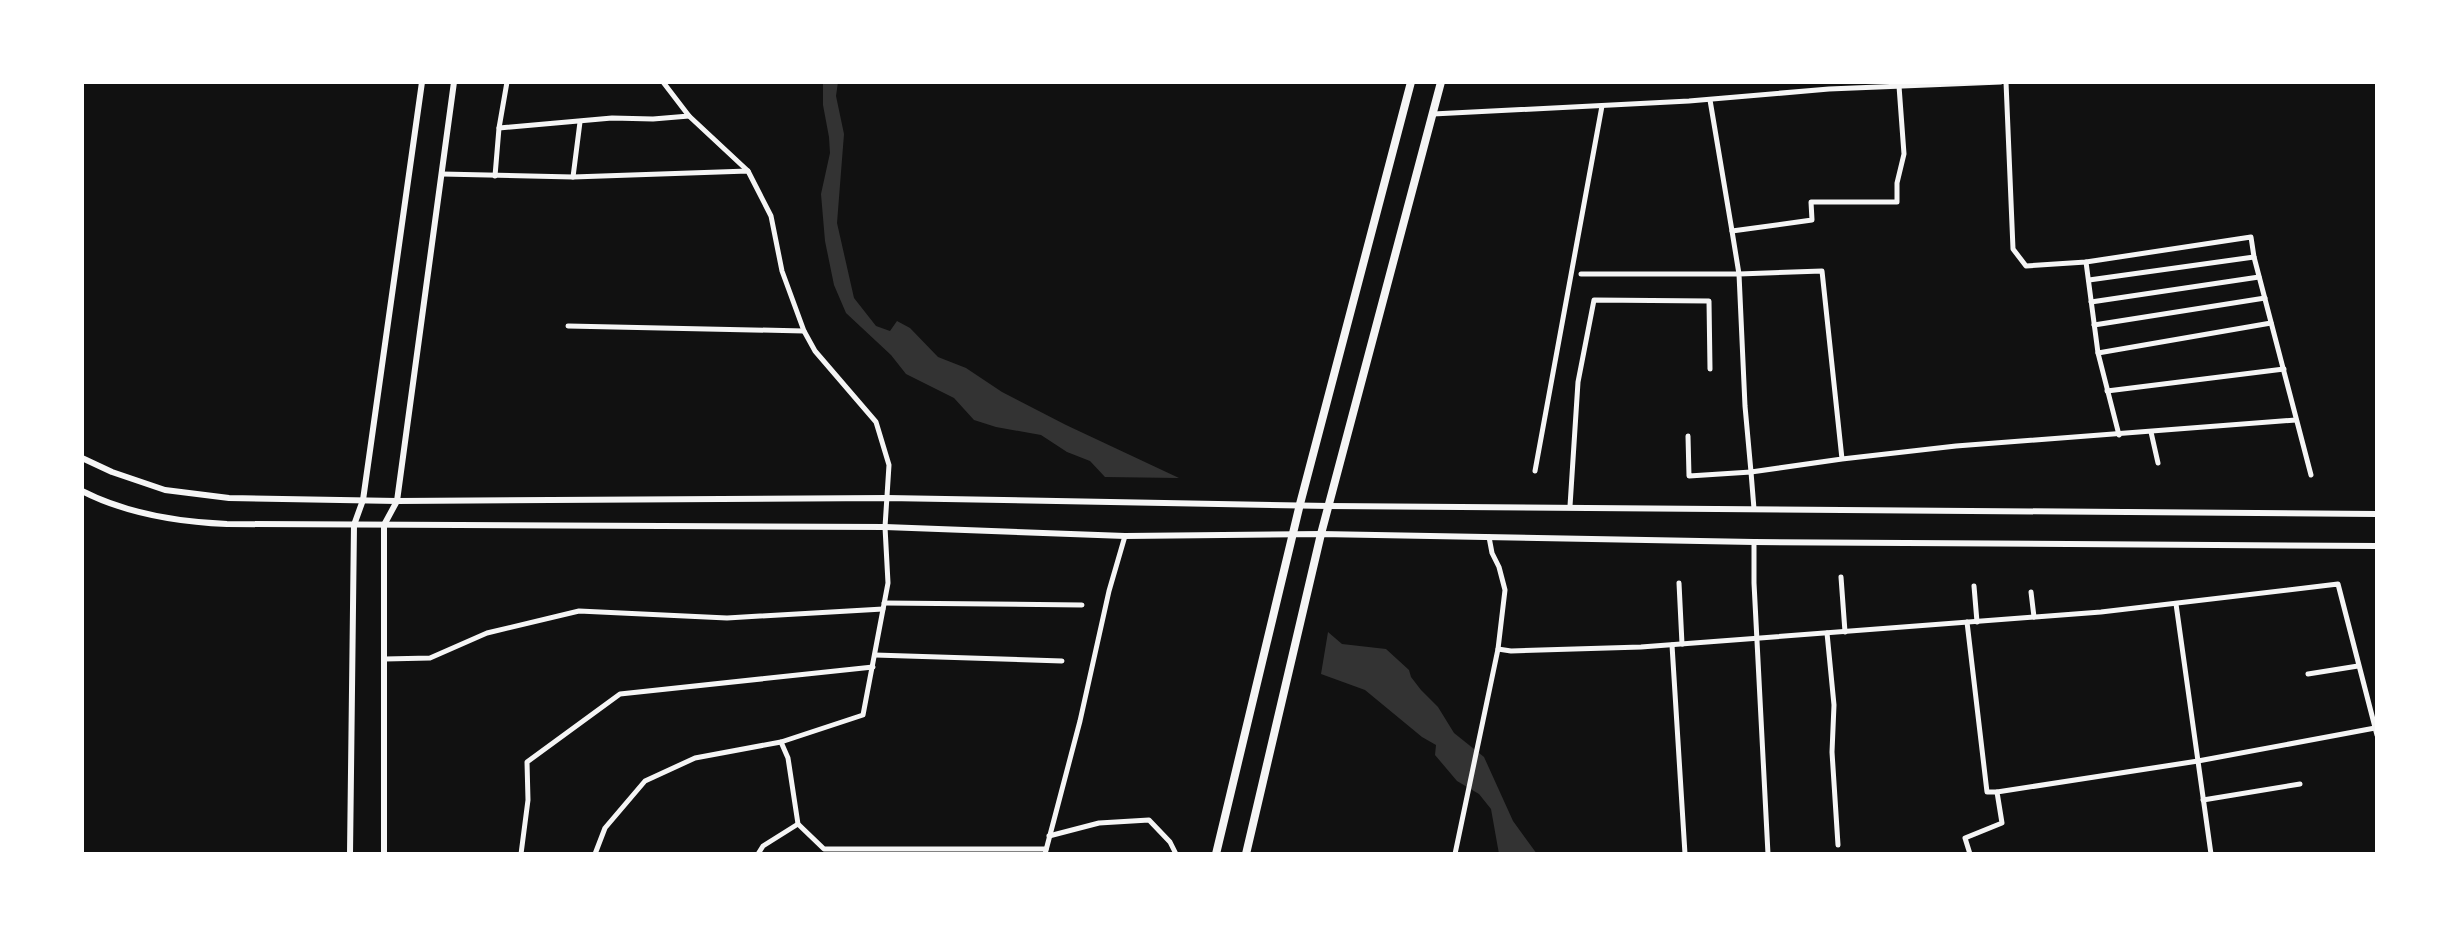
<svg xmlns="http://www.w3.org/2000/svg" width="2459" height="936" viewBox="0 0 2459 936" font-family="'Varela Round',sans-serif">
  <rect width="100%" height="100%" fill="#111"/>
  <g fill="#333">
    <polygon points="823,82 838,82 836,96 844,134 837,223 854,298 876,326 890,331 897,321 910,328 938,357 966,368 1002,392 1066,425 1179,478 1105,477 1090,461 1067,452 1041,435 996,427 974,420 954,398 906,374 891,355 846,313 834,285 825,241 821,194 830,153 829,137 823,105"/>
    <polygon points="1328,632 1342,644 1386,649 1409,670 1411,677 1421,690 1438,707 1454,733 1484,757 1513,821 1537,854 1499,854 1491,809 1479,794 1457,781 1435,755 1436,745 1422,737 1365,690 1321,674"/>
  </g>
  <g fill="none" stroke-linecap="round" stroke-linejoin="round">
    <g stroke="#f5f5f5" stroke-width="5">
      <polyline points="2006,82 2013,249 2026,266 2086,262 2251,237 2254,257 2311,475"/>
      <polyline points="1710,100 1732,231 1812,220 1811,202 1897,202 1897,183 1904,154 1899,86"/>
      <polyline points="1433,114 1689,101 1829,89 2001,82"/>
      <polyline points="689,116 748,171"/>
      <polyline points="499,128 612,118 653,119 689,116 663,82"/>
      <polyline points="442,174 573,177 748,171 771,216 782,271 804,331 815,351 876,422 889,465 885,527 888,583 863,715 781,742 788,758 798,824 824,849 1046,849"/>
      <polyline points="495,176 499,128 507,82"/>
      <polyline points="573,177 580,122"/>
      <polyline points="2086,262 2098,353 2119,435"/>
      <polyline points="1581,274 1739,274 1732,231"/>
      <polyline points="2089,280 2254,257"/>
      <polyline points="2091,302 2259,277"/>
      <polyline points="2094,325 2265,298"/>
      <polyline points="568,326 804,331"/>
      <polyline points="2098,353 2271,323"/>
      <polyline points="2107,391 2284,369"/>
      <polyline points="2151,432 2158,463"/>
      <polyline points="1688,436 1689,476 1751,472 1754,509"/>
      <polyline points="1842,459 1751,472 1745,406 1739,274 1822,271 1842,459 1956,446 2296,420"/>
      <polyline points="1535,471 1602,106"/>
      <polyline points="1570,506 1578,382 1594,300 1709,301 1710,369"/>
      <polyline points="1754,542 1754,583 1768,854"/>
      <polyline points="1841,577 1845,632"/>
      <polyline points="1679,583 1682,644"/>
      <polyline points="1974,586 1977,622"/>
      <polyline points="2031,592 2034,617"/>
      <polyline points="884,603 1082,605"/>
      <polyline points="2176,604 2211,854"/>
      <polyline points="1967,622 1987,792 1997,792"/>
      <polyline points="1827,633 1834,705 1832,752 1838,845"/>
      <polyline points="1672,645 1685,854"/>
      <polyline points="1498,649 1511,651 1641,647 2101,612 2338,584 2377,735"/>
      <polyline points="875,655 1062,661"/>
      <polyline points="385,659 430,658 487,633 579,611 727,618 883,609"/>
      <polyline points="2308,674 2358,666"/>
      <polyline points="2203,800 2300,784"/>
      <polyline points="1049,836 1099,823 1149,820 1170,842 1176,854"/>
      <polyline points="521,854 528,800 527,762 620,694 873,667"/>
      <polyline points="595,854 605,828 645,781 695,758 781,742"/>
      <polyline points="758,854 763,846 798,824"/>
      <polyline points="1045,854 1080,721 1109,591 1125,536"/>
      <polyline points="1455,854 1498,649 1505,590 1499,567 1492,553 1489,537"/>
      <polyline points="1970,854 1965,838 2002,823 1997,792 2198,761 2375,728"/>
    </g>
    <g stroke="#f5f5f5" stroke-width="6">
      <polyline points="82,458 112,472 165,490 229,498 397,501 887,498 1329,506 2377,514"/>
      <path d="M82,491C127,514 178,522 227,524L885,527L1125,536L1321,534L1754,542L2377,546"/>
      <polyline points="350,854 354,525 363,500 422,82"/>
      <polyline points="384,854 384,525 397,501 454,82"/>
    </g>
    <g stroke="#f5f5f5" stroke-width="8">
      <polyline points="1216,854 1300,504 1411,82"/>
      <polyline points="1246,854 1321,534 1441,82"/>
    </g>
  </g>
  <rect width="2459" height="936" fill="none" stroke="#ffffff" stroke-width="168"/>
</svg>
